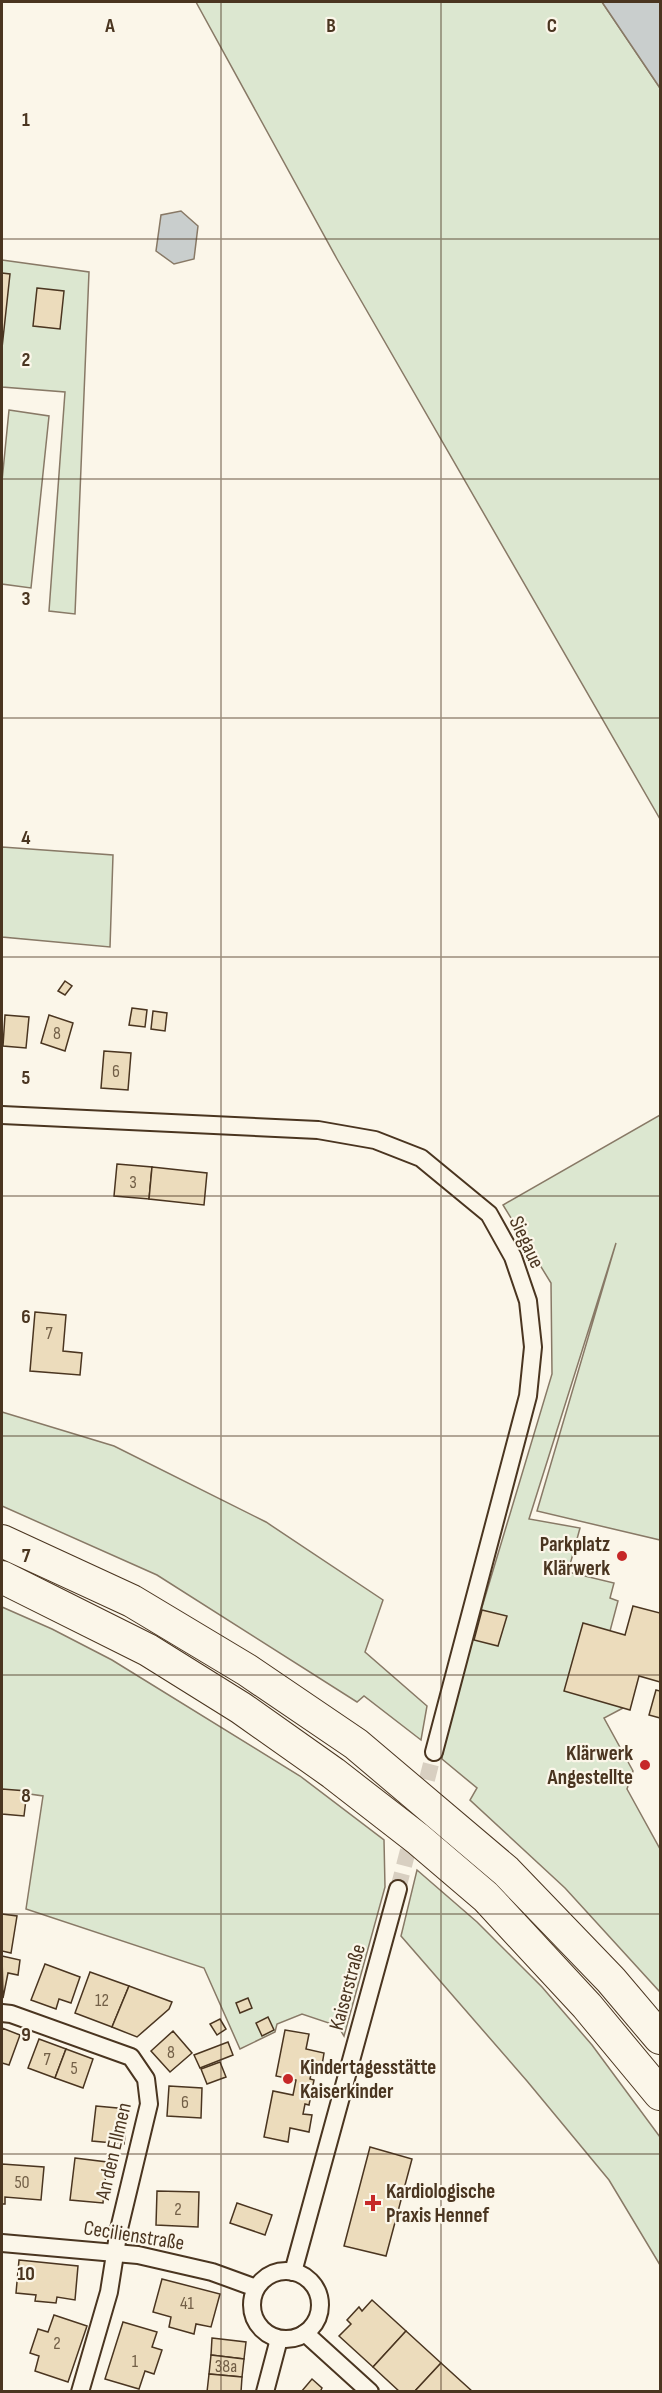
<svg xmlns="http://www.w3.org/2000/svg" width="662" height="2393" viewBox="0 0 662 2393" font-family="'Sofia Sans Condensed',sans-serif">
  <rect width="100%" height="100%" fill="#fbf6e9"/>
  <g fill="#dce7d0" stroke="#887966" stroke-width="1.5">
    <polygon points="196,2 602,2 660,88 660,819 337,259"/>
    <polygon points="2,260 89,272 75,614 49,611 65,392 2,387"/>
    <polygon points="9,410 49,416 31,588 2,584 2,481"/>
    <polygon points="2,847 113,855 110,947 2,937"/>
    <polygon points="660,1115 660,1540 537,1511 616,1243 529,1519 580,1528 568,1572 614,1583 610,1598 618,1601 610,1631 623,1708 604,1718 633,1771 627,1789 660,1849 660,1992 565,1888 470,1800 477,1788 442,1759 446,1727 552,1374 551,1283 503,1205"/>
    <polygon points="2,1412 114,1446 266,1522 383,1600 365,1652 427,1706 421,1740 364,1696 357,1702 157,1575 2,1506"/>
    <polygon points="2,1607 52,1629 112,1660 300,1776 384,1840 385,1887 344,2036 338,2026 302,2014 277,2024 275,2032 240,2049 204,1968 26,1909 43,1796 2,1790"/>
    <polygon points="417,1870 477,1922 542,1987 592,2045 660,2137 660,2265 609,2180 527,2081 401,1936"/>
  </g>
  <g fill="#c9cecd" stroke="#887966" stroke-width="1.5">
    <polygon points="602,2 660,2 660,88"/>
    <polygon points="181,211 198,226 194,259 174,264 156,251 161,215"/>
  </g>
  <g fill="#ecdcbc" stroke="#4a3520" stroke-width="1.5">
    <polygon points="2,273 10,274 2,348"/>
    <polygon points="37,288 64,291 60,329 33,326"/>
    <polygon points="65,981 72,986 65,995 58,991"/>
    <polygon points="132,1008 147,1010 145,1027 129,1025"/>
    <polygon points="153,1011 167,1013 165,1031 151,1029"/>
    <polygon points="5,1015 29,1017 26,1048 3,1046"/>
    <polygon points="49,1015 73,1023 65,1051 41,1043"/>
    <polygon points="104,1051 131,1053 128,1090 101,1088"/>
    <polygon points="117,1164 152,1167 149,1199 114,1196"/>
    <polygon points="152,1167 207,1173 204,1205 149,1199"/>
    <polygon points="35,1312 66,1315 63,1351 82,1353 80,1375 30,1371"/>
    <polygon points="633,1606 660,1613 660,1682 639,1676 630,1710 564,1691 583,1623 625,1635"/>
    <polygon points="482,1610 507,1616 498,1646 474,1640"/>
    <polygon points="656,1690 660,1691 660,1718 649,1715"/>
    <polygon points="2,1789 27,1791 24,1816 2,1814"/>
    <polygon points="2,1914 17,1916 11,1953 2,1951"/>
    <polygon points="2,1956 20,1960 18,1975 8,1973 3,1998"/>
    <polygon points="45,1964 80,1977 71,2003 59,1999 56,2009 31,2000"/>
    <polygon points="90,1972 129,1986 112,2027 75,2013"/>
    <polygon points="129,1986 172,2002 169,2009 137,2037 112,2027"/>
    <polygon points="248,1998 252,2008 240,2013 236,2003"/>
    <polygon points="268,2017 274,2030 262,2036 256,2023"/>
    <polygon points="220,2019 226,2029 217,2035 210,2024"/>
    <polygon points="2,2028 20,2035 9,2065 2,2063"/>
    <polygon points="285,2030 309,2034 306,2049 324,2053 321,2071 312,2069 310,2079 314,2080 309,2105 305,2104 303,2114 312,2115 309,2132 290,2128 288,2142 264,2137 273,2091 293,2095 296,2080 276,2076"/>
    <polygon points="173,2031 192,2053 170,2072 151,2051"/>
    <polygon points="39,2039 66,2049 55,2078 28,2068"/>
    <polygon points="228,2042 233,2055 200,2068 194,2055"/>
    <polygon points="66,2049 93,2059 83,2088 55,2078"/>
    <polygon points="220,2062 226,2077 207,2084 201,2069"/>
    <polygon points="169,2086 202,2088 201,2118 167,2116"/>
    <polygon points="96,2106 128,2109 124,2144 92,2141"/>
    <polygon points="370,2147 412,2159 386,2256 344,2246"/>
    <polygon points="75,2158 107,2162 103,2203 70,2200"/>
    <polygon points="2,2164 44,2167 41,2200 5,2197 5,2204 2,2204"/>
    <polygon points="157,2191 199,2192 198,2227 156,2225"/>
    <polygon points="237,2203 272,2215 265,2235 230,2223"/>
    <polygon points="19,2260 78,2266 75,2300 57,2297 56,2303 35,2301 36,2295 16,2293"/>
    <polygon points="162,2279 220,2294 211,2327 196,2324 194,2334 169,2327 171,2317 153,2312"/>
    <polygon points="372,2300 406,2331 373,2367 339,2336 351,2324 347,2320 359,2307 362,2311"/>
    <polygon points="54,2315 87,2326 68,2382 35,2371 39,2356 30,2353 38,2329 48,2332"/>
    <polygon points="123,2322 157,2332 152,2347 162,2350 154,2374 145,2371 139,2389 105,2379"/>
    <polygon points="406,2331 441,2363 414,2392 400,2392 373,2367"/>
    <polygon points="212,2338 246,2342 244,2359 211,2355"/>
    <polygon points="211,2355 244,2359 242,2377 209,2374"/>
    <polygon points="441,2363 473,2392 414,2392"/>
    <polygon points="209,2374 242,2377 241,2392 207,2392"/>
    <polygon points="312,2379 322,2388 320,2392 301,2392"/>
  </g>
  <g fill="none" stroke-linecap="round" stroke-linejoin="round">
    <g stroke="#d8cfc1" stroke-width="16" stroke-dasharray="16 8" stroke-linecap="butt">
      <polyline points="421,1803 434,1752"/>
      <polyline points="398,1889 413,1831"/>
    </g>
    <defs>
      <g id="street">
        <polyline points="2,1115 318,1130 375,1140 421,1158 489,1214 513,1257 528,1301 533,1347 528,1396 434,1752"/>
        <polyline points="2,2013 11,2014 131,2057 146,2079 149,2104 119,2229 109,2292 80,2392"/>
        <polyline points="2,2243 138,2255 212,2272 256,2288"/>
        <circle cx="286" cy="2305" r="34"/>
        <polyline points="293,2272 398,1889"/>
        <polyline points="305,2333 370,2392"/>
        <polyline points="265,2392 279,2339"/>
      </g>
      <g id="highway">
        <polyline points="2,1541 132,1601 247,1670 356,1744 506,1871 611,1980 660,2038"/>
        <polyline points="2,1577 148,1650 241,1708 333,1773 418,1839 486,1897 587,2006 660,2094"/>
      </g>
    </defs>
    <use href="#street" stroke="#4a3520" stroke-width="20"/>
    <use href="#highway" stroke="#4a3520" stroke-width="34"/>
    <use href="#street" stroke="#fbf6e9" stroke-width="16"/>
    <use href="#highway" stroke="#fbf6e9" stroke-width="32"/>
  </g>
  <path fill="none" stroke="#4a3520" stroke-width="1.5" stroke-opacity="0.55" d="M221,2V2392M441,2V2392M2,239H660M2,479H660M2,718H660M2,957H660M2,1196H660M2,1436H660M2,1675H660M2,1914H660M2,2154H660"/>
  <g fill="#c62828" stroke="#fbf6e9" stroke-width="2">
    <circle cx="622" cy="1556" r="6"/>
    <circle cx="645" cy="1765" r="6"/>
    <circle cx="288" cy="2079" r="6"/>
    <path d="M370 2194h6v6h6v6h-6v6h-6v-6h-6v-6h6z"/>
  </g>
  <g text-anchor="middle" stroke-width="4.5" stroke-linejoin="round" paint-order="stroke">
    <g font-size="18" fill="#725f47">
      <text x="57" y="1039">8</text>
      <text x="116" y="1077">6</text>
      <text x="133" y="1188">3</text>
      <text x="49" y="1339">7</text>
      <text x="102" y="2006">12</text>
      <text x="171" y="2058">8</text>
      <text x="47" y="2065">7</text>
      <text x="74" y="2074">5</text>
      <text x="185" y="2108">6</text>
      <text x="22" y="2188">50</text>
      <text x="178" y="2215">2</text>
      <text x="187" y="2309">41</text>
      <text x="57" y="2349">2</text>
      <text x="135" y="2367">1</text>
      <text x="226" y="2372">38a</text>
    </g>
    <g font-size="21" fill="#4a3520" stroke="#fbf6e9">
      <text transform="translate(527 1242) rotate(65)" y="7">Siegaue</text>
      <text transform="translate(347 1987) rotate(-75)" y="7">Kaiserstraße</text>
      <text transform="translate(113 2151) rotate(-77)" y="7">An den Ellmen</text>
      <text transform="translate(134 2235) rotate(9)" y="7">Cecilienstraße</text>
    </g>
    <g font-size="21" font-weight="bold" fill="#4a3520" stroke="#fbf6e9" text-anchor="end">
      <text x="610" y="1551">Parkplatz<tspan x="610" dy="24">Klärwerk</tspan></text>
      <text x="633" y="1760">Klärwerk<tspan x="633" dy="24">Angestellte</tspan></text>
      <text x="300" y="2074" text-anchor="start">Kindertagesstätte<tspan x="300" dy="24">Kaiserkinder</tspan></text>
      <text x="386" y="2198" text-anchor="start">Kardiologische<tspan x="386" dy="24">Praxis Hennef</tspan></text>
    </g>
  </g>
  <g font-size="20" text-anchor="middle" font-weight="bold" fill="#4a3520" stroke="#fbf6e9" stroke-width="4.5" stroke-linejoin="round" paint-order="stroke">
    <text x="110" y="32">A</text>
    <text x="331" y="32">B</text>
    <text x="552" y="32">C</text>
    <text x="26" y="126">1</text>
    <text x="26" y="366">2</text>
    <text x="26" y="605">3</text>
    <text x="26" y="844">4</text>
    <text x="26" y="1084">5</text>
    <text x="26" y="1323">6</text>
    <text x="26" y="1562">7</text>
    <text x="26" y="1802">8</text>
    <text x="26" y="2041">9</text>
    <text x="26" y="2280">10</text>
  </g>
  <rect width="662" height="2393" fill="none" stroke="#4a3520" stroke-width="6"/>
</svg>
